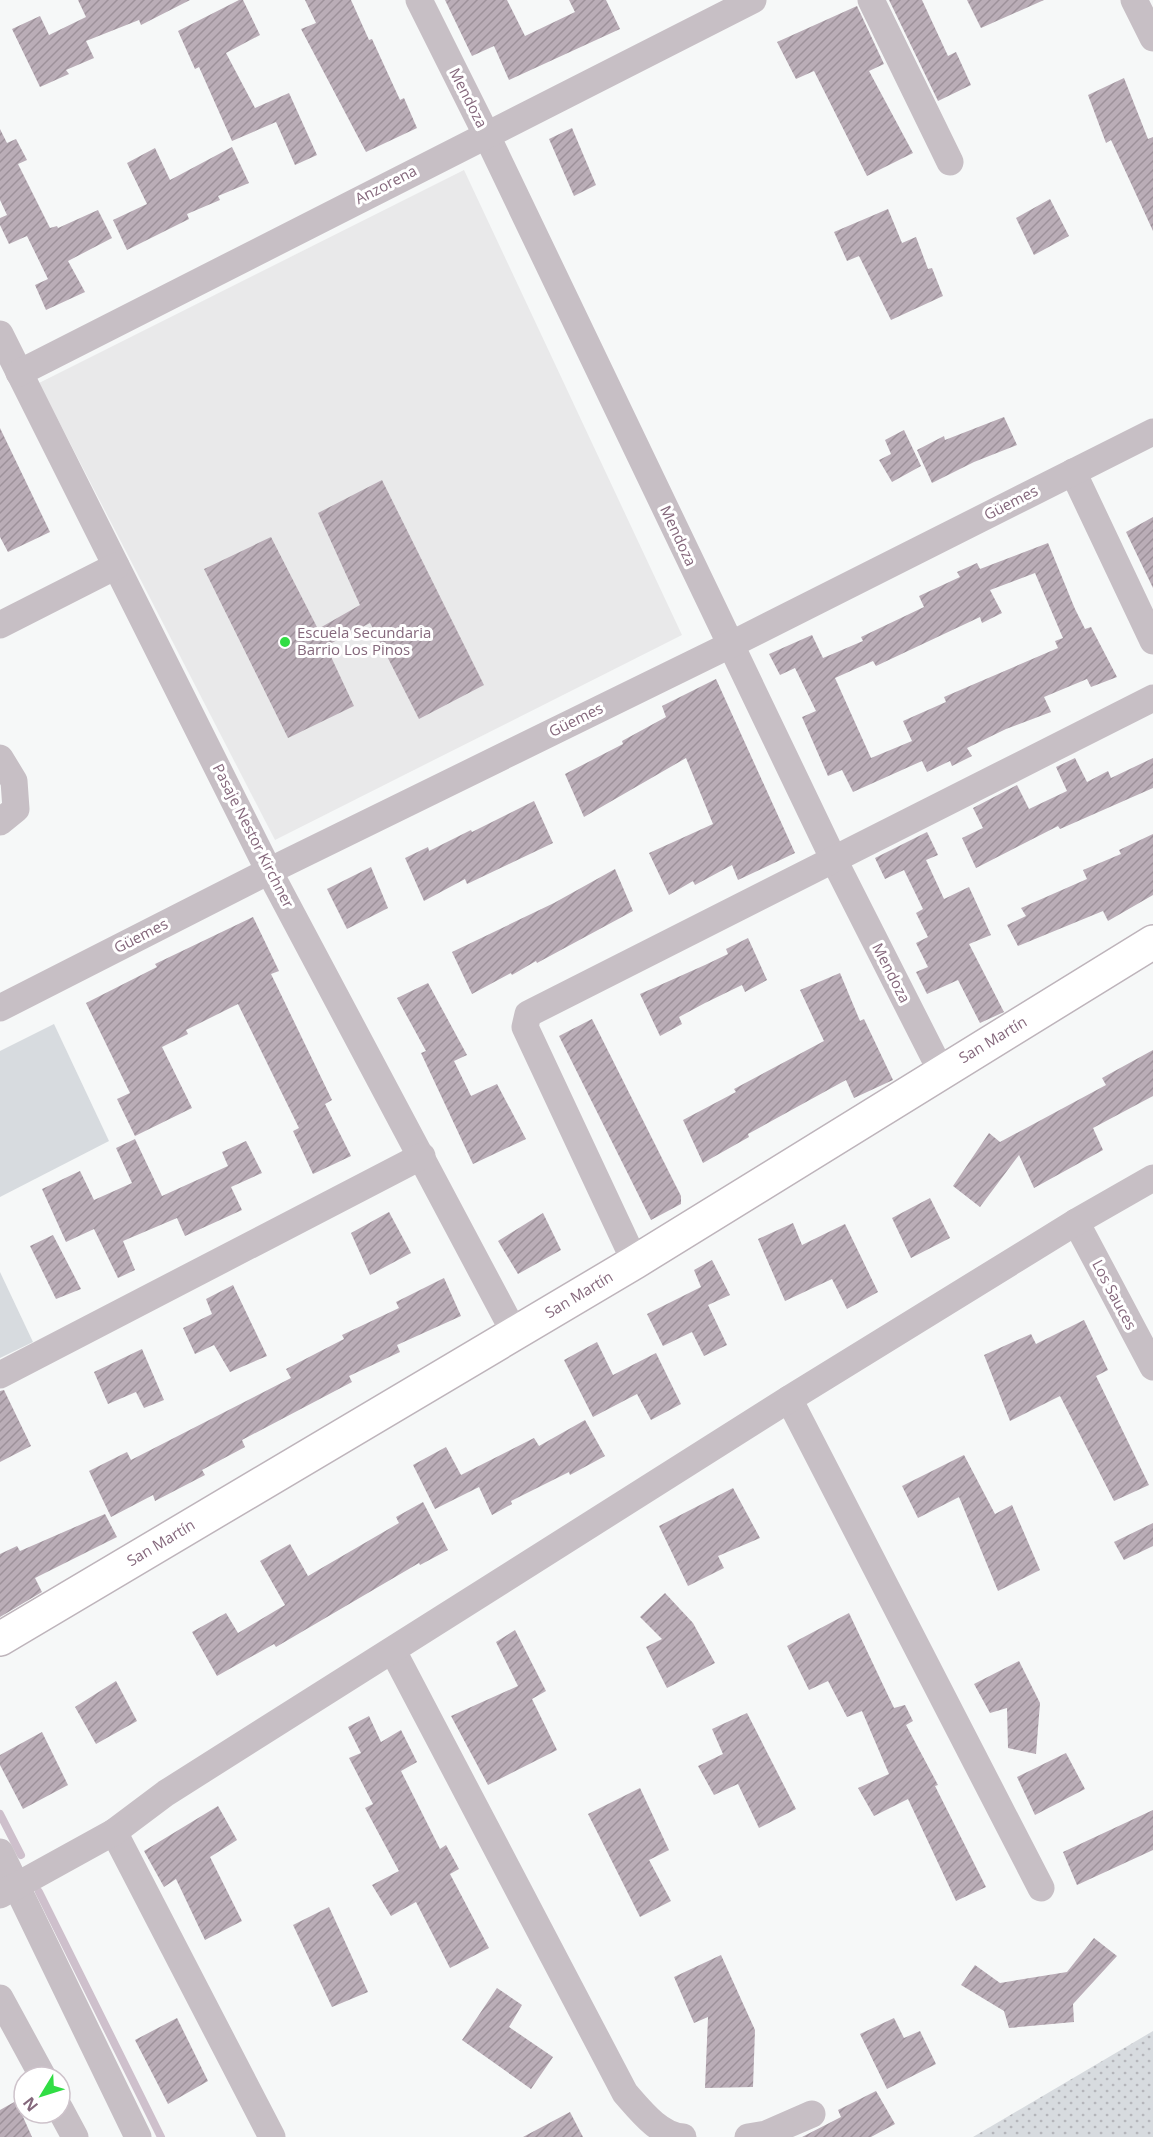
<svg xmlns="http://www.w3.org/2000/svg" width="1153" height="2137" viewBox="0 0 1153 2137" font-family="'Open Sans',sans-serif">
  <defs>
    <pattern id="green-dots" width="8" height="8" patternUnits="userSpaceOnUse" patternTransform="scale(1.5)"><rect width="8" height="8" fill="#d7dbdf"/><path d="M2 2h.1M6 6h.1" fill="none" stroke="#b4b5ba" stroke-width="1.8" stroke-linecap="round"/></pattern>
    <pattern id="building-hatch" width="6" height="6" patternUnits="userSpaceOnUse" patternTransform="scale(1.5)"><rect width="6" height="6" fill="#baadb7"/><path d="M-1 1l2-2M0 6l6-6M5 7l2-2" fill="none" stroke="#9d919a"/></pattern>
  </defs>
  <rect width="100%" height="100%" fill="#f6f8f8"/>
  <polygon fill="#e9e9ea" points="464,170 682,635 275,840 39,383"/>
  <polygon fill="url(#green-dots)" points="1153,2031 1153,2137 973,2137"/>
  <g fill="#d7dbdf">
    <polygon points="54,1024 109,1141 0,1197 0,1051"/>
    <polygon points="0,1272 33,1342 0,1358"/>
  </g>
  <g fill="none" stroke-linecap="round" stroke-linejoin="round">
    <g stroke="#cec0cc" stroke-width="8">
      <polyline points="0,1814 21,1855"/>
      <polyline points="39,1892 161,2137"/>
    </g>
  </g>
  <g fill="url(#building-hatch)" fill-rule="evenodd">
    <polygon points="78,0 190,0 141,25 139,20 86,41 94,58 66,70 69,74 40,87 12,29 40,16 49,35 86,17"/>
    <polygon points="239,0 243,0 260,35 226,53 255,108 289,93 317,155 295,165 276,122 232,141 199,67 195,69 178,31"/>
    <polygon points="305,0 351,0 369,40 372,39 400,100 404,98 417,128 366,152 301,29 316,23"/>
    <polygon points="445,0 507,0 525,36 575,12 569,0 606,0 620,29 509,80 494,46 472,56"/>
    <polygon points="889,0 922,0 948,56 956,52 971,85 938,101"/>
    <polygon points="967,0 1044,0 981,28"/>
    <polygon points="857,6 884,64 869,71 913,153 867,176 814,71 796,79 777,42"/>
    <polygon points="1124,78 1148,139 1153,137 1153,231 1111,140 1106,143 1088,95"/>
    <polygon points="572,128 596,185 574,196 549,139"/>
    <polygon points="0,129 7,143 16,139 27,160 18,164 50,228 57,226 58,228 98,210 112,238 68,261 85,292 46,310 35,285 48,279 27,236 9,244 0,225 0,218 7,215 0,200"/>
    <polygon points="232,147 249,183 218,196 220,200 187,214 189,219 127,250 113,220 147,204 127,163 155,148 170,180"/>
    <polygon points="1050,199 1069,236 1034,255 1016,218"/>
    <polygon points="888,209 902,243 916,237 928,269 932,268 943,296 891,320 859,256 847,261 834,232"/>
    <polygon points="1004,417 1017,445 974,462 932,483 917,450 944,436 945,440"/>
    <polygon points="0,428 50,532 8,552 0,537"/>
    <polygon points="904,430 921,466 892,482 879,460 891,454 885,440"/>
    <polygon points="382,480 484,685 419,719 370,623 326,646 354,706 288,738 204,569 271,537 318,629 360,605 318,513"/>
    <polygon points="1153,517 1153,588 1126,532"/>
    <path d="M1048,543L1075,609L1085,629L1091,627L1117,677L1091,687L1087,679L1044,697L1051,712L1006,729L967,748L972,756L952,766L950,761L927,772L922,761L853,792L842,770L828,776L802,717L816,711L795,668L780,675L769,654L812,635L823,658L863,641L861,637L924,607L919,596L960,577L957,572L977,563L980,569ZM1035,573L1063,638L1055,641L1058,648L944,697L946,702L903,721L912,741L871,758L835,678L873,661L876,666L980,617L982,623L1002,613L990,590Z"/>
    <polygon points="716,679 795,853 738,880 732,865 695,885 693,881 669,895 649,853 713,824 686,758 584,817 565,774 623,744 622,741 666,717 662,706"/>
    <polygon points="1075,758 1087,782 1108,771 1111,778 1153,758 1153,788 1060,829 1058,826 976,868 962,838 983,828 973,808 1017,785 1029,809 1067,791 1056,767"/>
    <polygon points="534,801 553,843 467,884 465,879 424,901 405,858 428,847 429,851 471,830 472,832"/>
    <polygon points="927,832 938,855 926,860 944,899 969,887 991,935 969,944 1004,1012 980,1023 958,980 927,994 916,972 928,967 916,943 928,937 916,913 923,909 904,870 885,879 875,858"/>
    <polygon points="1153,834 1153,895 1108,921 1103,911 1018,946 1007,925 1026,916 1021,908 1087,879 1083,870 1121,854 1119,850"/>
    <polygon points="371,867 388,908 347,929 327,889"/>
    <polygon points="615,869 633,911 537,963 536,961 512,975 511,973 472,994 452,952 554,903"/>
    <polygon points="253,917 279,971 271,974 332,1100 325,1104 351,1156 313,1174 293,1131 299,1128 238,1004 186,1030 188,1034 162,1047 192,1108 135,1136 117,1099 130,1093 86,1003 157,967 155,964"/>
    <polygon points="748,938 767,980 745,992 742,985 705,1003 679,1017 682,1024 660,1036 640,994 705,965 728,954 726,949"/>
    <polygon points="840,973 860,1021 864,1019 893,1080 854,1098 846,1080 748,1134 749,1137 703,1163 683,1120 736,1092 734,1089 824,1041 800,990"/>
    <polygon points="428,983 467,1055 454,1061 471,1096 497,1084 526,1139 473,1164 421,1053 426,1051 397,998"/>
    <polygon points="592,1019 681,1196 681,1204 651,1220 559,1036"/>
    <polygon points="1153,1050 1153,1096 1093,1128 1103,1150 1034,1188 1019,1155 980,1207 953,1186 989,1133 1000,1142 1106,1085 1102,1078"/>
    <polygon points="135,1139 162,1196 228,1166 222,1152 246,1141 262,1173 231,1187 242,1210 185,1236 177,1218 123,1241 135,1270 118,1278 94,1229 66,1242 42,1189 80,1171 94,1200 132,1183 116,1148"/>
    <polygon points="930,1198 950,1238 911,1258 892,1218"/>
    <polygon points="389,1212 411,1253 370,1275 351,1233"/>
    <polygon points="543,1213 561,1250 518,1274 498,1241"/>
    <polygon points="793,1223 802,1245 845,1224 878,1292 847,1309 832,1279 785,1301 758,1239"/>
    <polygon points="53,1235 81,1289 56,1299 30,1246"/>
    <polygon points="712,1260 730,1295 708,1305 727,1345 704,1356 692,1332 663,1346 647,1314 701,1287 694,1270"/>
    <polygon points="444,1278 461,1316 397,1345 400,1352 349,1376 352,1382 242,1440 245,1447 202,1470 205,1475 155,1501 153,1495 111,1517 89,1471 127,1452 131,1460 291,1378 286,1369 344,1339 342,1335 399,1308 396,1302"/>
    <polygon points="233,1285 267,1356 230,1372 214,1345 195,1354 183,1328 212,1314 206,1299"/>
    <polygon points="1084,1320 1108,1370 1096,1376 1149,1485 1114,1501 1060,1396 1010,1421 984,1355 1031,1334 1036,1344"/>
    <polygon points="597,1342 613,1375 656,1353 681,1404 651,1420 637,1394 593,1417 564,1360"/>
    <polygon points="142,1349 164,1400 144,1408 136,1392 108,1404 94,1372"/>
    <polygon points="4,1390 31,1446 0,1462 0,1391"/>
    <polygon points="585,1420 605,1456 570,1475 569,1472 511,1501 512,1504 492,1515 479,1487 435,1509 413,1465 446,1447 461,1475 534,1438 539,1446"/>
    <polygon points="964,1455 995,1514 1012,1505 1040,1570 998,1591 959,1497 918,1518 902,1486"/>
    <polygon points="733,1488 760,1538 718,1556 724,1568 688,1586 659,1526"/>
    <polygon points="423,1502 448,1550 420,1565 419,1563 276,1647 274,1644 217,1676 192,1632 226,1613 238,1633 285,1605 260,1561 290,1544 308,1576 399,1523 396,1517"/>
    <polygon points="105,1514 117,1537 35,1578 42,1592 0,1617 0,1554 17,1546 20,1551"/>
    <polygon points="1153,1523 1153,1546 1124,1560 1114,1542"/>
    <polygon points="665,1593 693,1623 715,1663 667,1688 646,1647 662,1639 640,1617"/>
    <polygon points="849,1613 894,1708 905,1705 913,1721 906,1725 938,1785 935,1786 986,1887 956,1901 908,1799 874,1816 858,1788 889,1774 862,1711 847,1717 828,1681 809,1690 787,1646"/>
    <polygon points="515,1630 546,1691 532,1699 557,1750 488,1785 451,1716 518,1686 496,1642"/>
    <polygon points="1019,1661 1040,1703 1036,1754 1008,1748 1007,1708 990,1713 974,1684"/>
    <polygon points="116,1681 137,1721 96,1744 75,1707"/>
    <polygon points="747,1713 796,1809 759,1828 738,1784 714,1795 698,1766 723,1754 712,1729"/>
    <polygon points="369,1716 381,1742 401,1730 417,1762 401,1771 440,1849 446,1845 459,1869 450,1874 489,1948 450,1968 416,1902 391,1916 372,1885 399,1871 365,1808 373,1804 349,1758 361,1753 348,1727"/>
    <polygon points="42,1732 68,1785 23,1809 0,1765 0,1755"/>
    <polygon points="1066,1753 1085,1789 1035,1815 1017,1777"/>
    <polygon points="640,1788 669,1850 649,1860 671,1901 640,1917 588,1814"/>
    <polygon points="218,1806 237,1840 210,1857 242,1921 205,1940 176,1879 164,1887 144,1851"/>
    <polygon points="1153,1810 1153,1850 1077,1885 1063,1852"/>
    <polygon points="329,1907 368,1992 332,2007 293,1925"/>
    <polygon points="1094,1938 1117,1956 1073,2004 1074,2022 1009,2028 1004,2011 961,1985 975,1965 1000,1983 1067,1972"/>
    <polygon points="721,1955 755,2030 753,2087 705,2088 708,2017 694,2023 674,1977"/>
    <polygon points="497,1988 522,2005 509,2027 553,2057 531,2089 462,2040"/>
    <polygon points="177,2018 208,2081 168,2104 135,2040"/>
    <polygon points="894,2018 904,2038 920,2031 936,2064 887,2089 860,2034"/>
    <polygon points="876,2091 895,2124 871,2137 802,2137 841,2117 838,2110"/>
    <polygon points="16,2101 32,2137 0,2137 0,2110"/>
    <polygon points="570,2112 583,2137 523,2137"/>
  </g>
  <g fill="none" stroke-linecap="round" stroke-linejoin="round">
    <defs>
      <polyline id="secondary" points="0,1639 635,1262 1153,942"/>
    </defs>
    <use href="#secondary" stroke="#beb4bb" stroke-width="36"/>
    <g stroke="#c7bfc5" stroke-width="27">
      <polyline points="419,0 486,134 833,858 941,1071"/>
      <polyline points="871,0 950,162"/>
      <polyline points="1134,0 1153,38"/>
      <polyline points="0,334 269,871 515,1334"/>
      <polyline points="19,373 753,0"/>
      <polyline points="1073,472 1153,641"/>
      <polyline points="0,625 116,566"/>
      <polyline points="0,758 14,781 16,809 0,822"/>
      <polyline points="0,1008 269,871 730,645 1153,432"/>
      <polyline points="1076,1222 1153,1367"/>
      <polyline points="635,1262 525,1027 528,1014 1153,698"/>
      <polyline points="0,1375 422,1156"/>
      <polyline points="789,1399 1041,1888"/>
      <path d="M393,1651L625,2093C640,2110 659,2135 683,2137"/>
      <polyline points="114,1832 272,2137"/>
      <polyline points="0,1852 138,2137"/>
      <polyline points="0,1895 114,1832 166,1793 789,1399 1076,1222 1153,1178"/>
      <polyline points="0,1998 43,2077"/>
      <polyline points="60,2109 75,2137"/>
      <polyline points="748,2137 766,2134 812,2114"/>
    </g>
    <use href="#secondary" stroke="#fff" stroke-width="33"/>
  </g>
  <circle fill="#31dd44" stroke="#fff" stroke-width="2" cx="285" cy="642" r="6"/>
  <g text-anchor="middle" stroke-width="6" stroke-linejoin="round" paint-order="stroke">
    <g font-size="15" fill="#85687c" stroke="#fff">
      <text transform="translate(468 98) rotate(63)" y="5">Mendoza</text>
      <text transform="translate(386 185) rotate(-27)" y="5">Anzorena</text>
      <text transform="translate(1011 503) rotate(-27)" y="5">Güemes</text>
      <text transform="translate(678 536) rotate(65)" y="5">Mendoza</text>
      <text transform="translate(576 720) rotate(-26)" y="5">Güemes</text>
      <text transform="translate(253 836) rotate(63)" y="5">Pasaje Nestor Kirchner</text>
      <text transform="translate(141 936) rotate(-27)" y="5">Güemes</text>
      <text transform="translate(891 973) rotate(63)" y="5">Mendoza</text>
      <text transform="translate(993 1040) rotate(-31)" y="5">San Martín</text>
      <text transform="translate(579 1295) rotate(-31)" y="5">San Martín</text>
      <text transform="translate(1114 1295) rotate(62)" y="5">Los Sauces</text>
      <text transform="translate(161 1543) rotate(-31)" y="5">San Martín</text>
    </g>
    <g font-size="15" fill="#85687c" stroke="#fff" text-anchor="start">
      <text x="297" y="638">Escuela Secundaria<tspan x="297" dy="17">Barrio Los Pinos</tspan></text>
    </g>
  </g>
  <g transform="translate(42 2095) rotate(232)"><circle r="28" fill="#ffffff" stroke="#cec3cb" stroke-width="1.5"/>
  <path d="M0-4.5L10 22L0 15L-10 22Z" fill="#31dd44"/>
  <text y="-9" font-size="16" font-weight="bold" text-anchor="middle" fill="#85687c">N</text>
  </g>
</svg>
